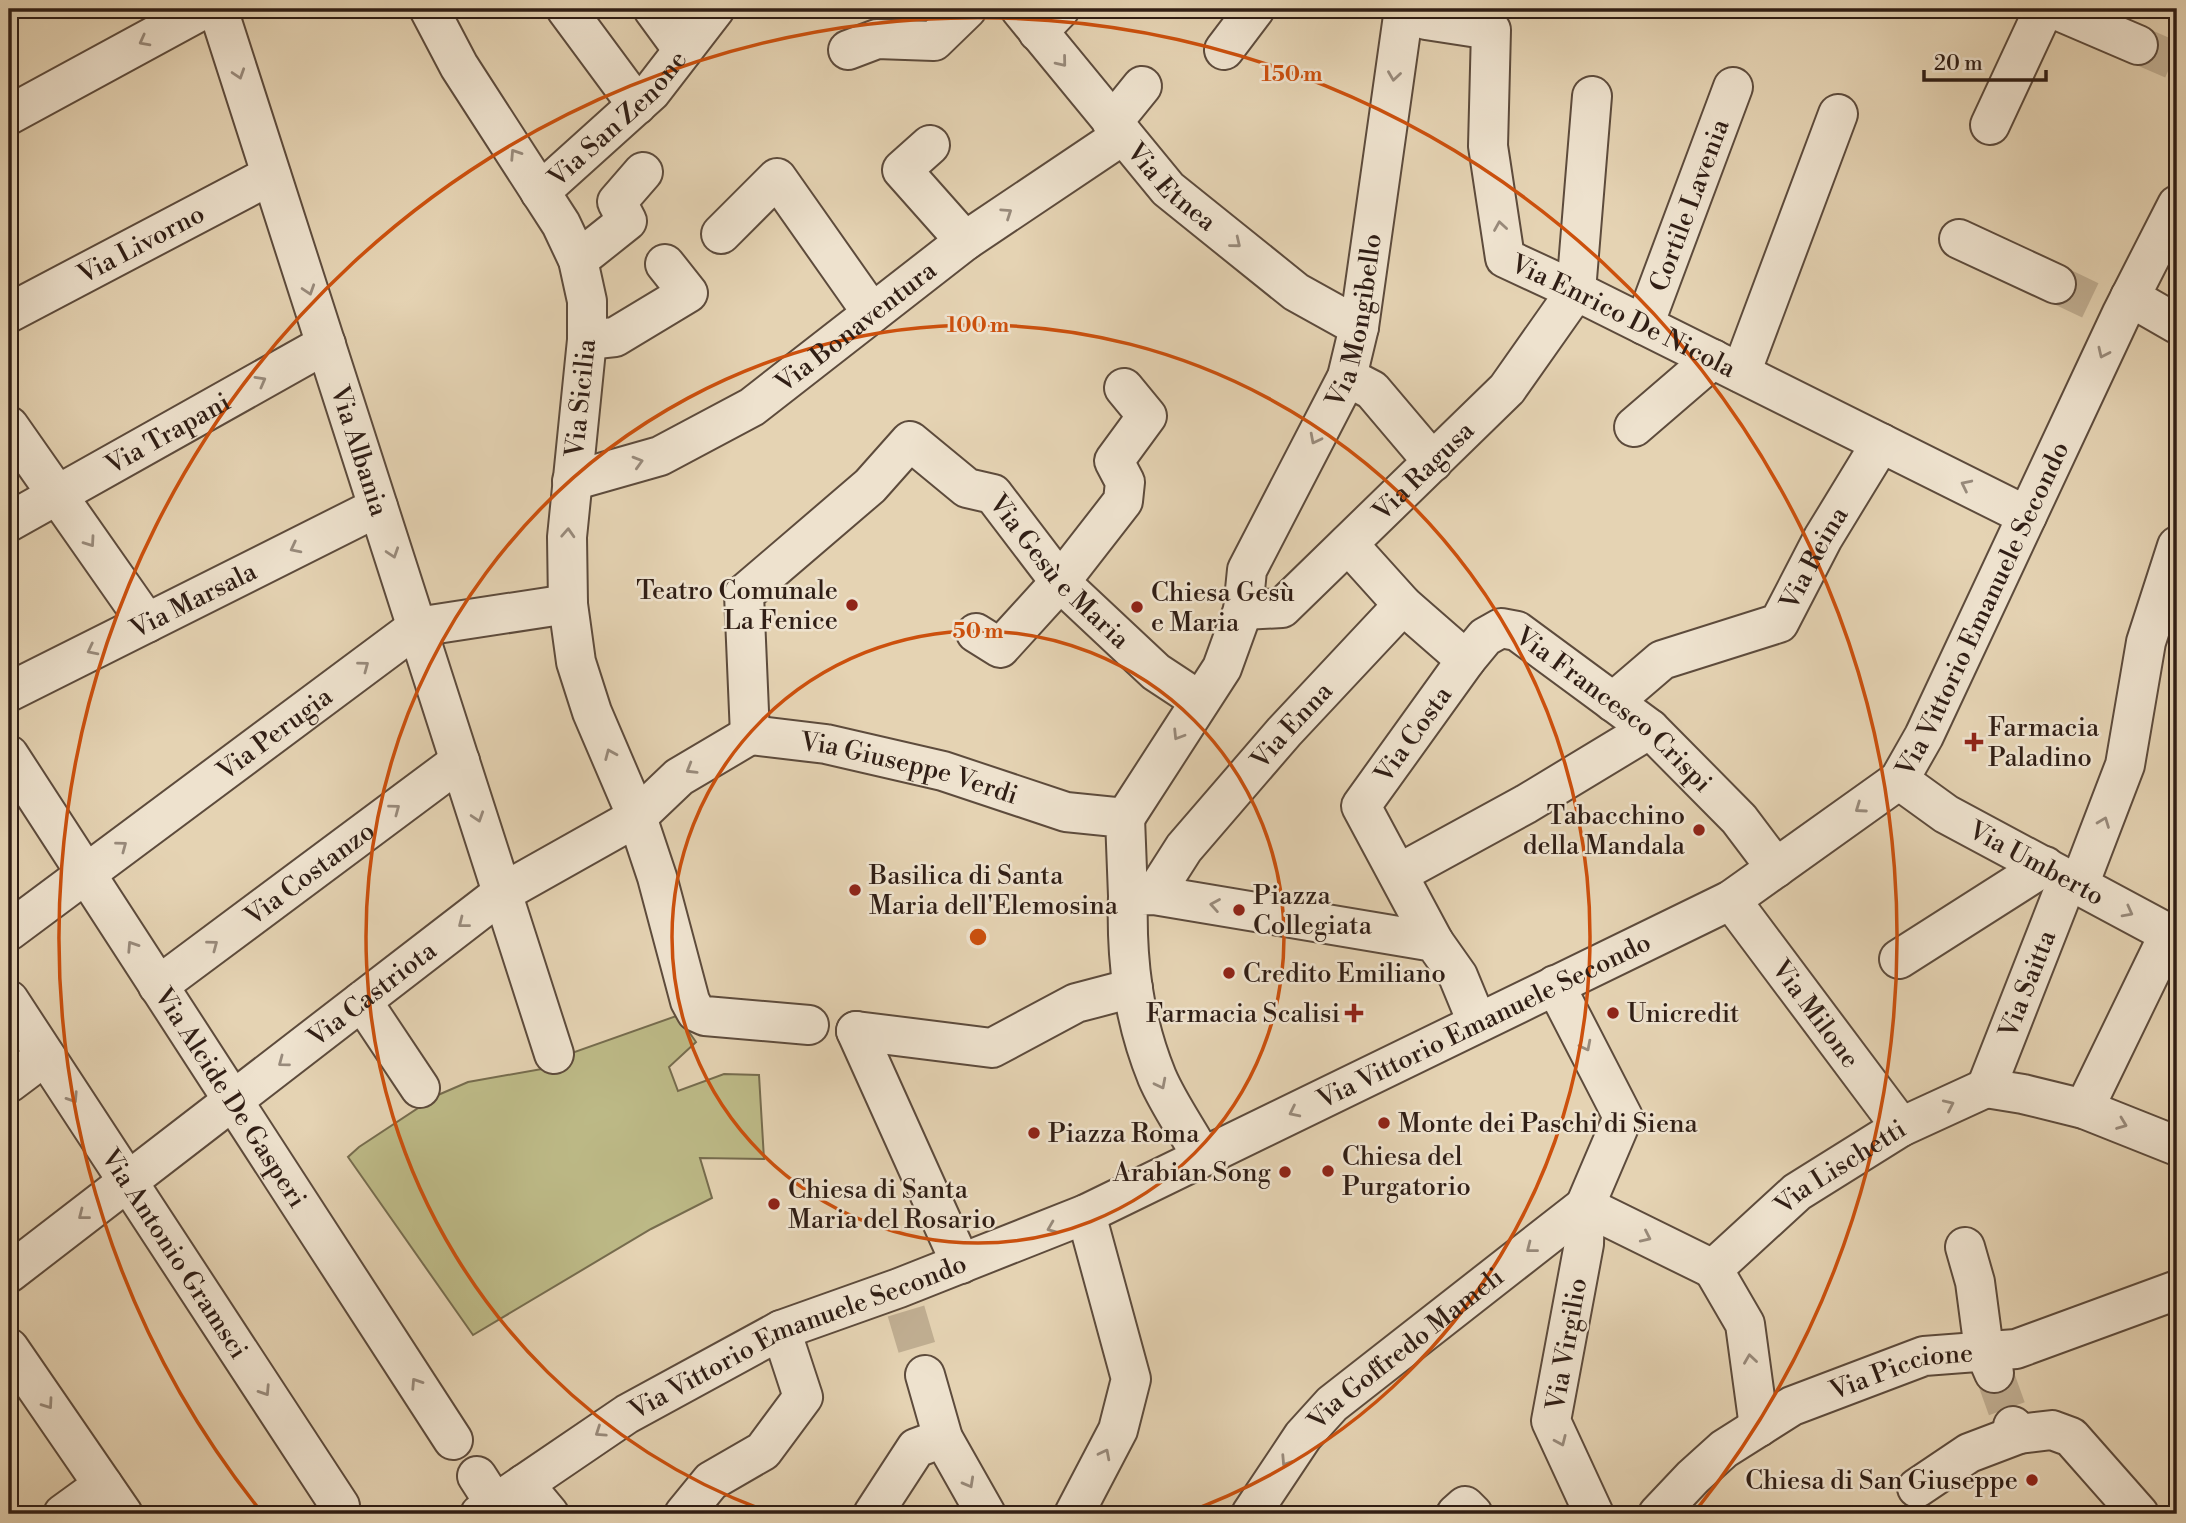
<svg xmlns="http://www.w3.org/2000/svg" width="2186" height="1523" viewBox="0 0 2186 1523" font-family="'Libre Bodoni',serif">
  <rect width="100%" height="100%" fill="#e5d3b3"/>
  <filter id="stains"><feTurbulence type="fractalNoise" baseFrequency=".00286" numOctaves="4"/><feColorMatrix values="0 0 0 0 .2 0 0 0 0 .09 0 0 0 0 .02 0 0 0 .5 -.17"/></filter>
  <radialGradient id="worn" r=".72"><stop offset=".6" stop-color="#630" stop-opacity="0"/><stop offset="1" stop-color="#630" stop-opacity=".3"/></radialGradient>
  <polygon fill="#bdba87" stroke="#766c4e" stroke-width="2" points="682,1014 687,1029 696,1042 669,1067 678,1091 724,1074 759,1075 764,1159 700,1158 712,1198 651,1229 473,1335 348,1157 359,1147 438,1095 468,1082 570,1064 566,1055"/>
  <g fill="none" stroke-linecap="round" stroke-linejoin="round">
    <g stroke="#c1af93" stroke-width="38" stroke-dasharray="38 19" stroke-linecap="butt">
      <polyline points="2138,45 2177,62"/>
      <polyline points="2056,284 2096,303"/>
      <polyline points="906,1311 925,1375"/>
      <polyline points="1994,1373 2013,1426"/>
    </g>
    <defs>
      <g id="minor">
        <path id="s1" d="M218,9L554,1054"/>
        <polyline points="429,9 459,66 561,224 578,260 587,301 587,340 567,537 568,604 576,662 592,712 637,817 657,877 690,1001 696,1012 705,1016 809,1025"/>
        <polyline points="566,9 637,105"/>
        <polyline points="653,9 683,50"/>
        <path id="s2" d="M1020,9L1168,189L1296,292L1359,327"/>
        <path id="s3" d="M1400,9L1426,20L1491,30L1488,146L1505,258L1576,291L2027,516"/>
        <polyline points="2054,9 2138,45"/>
        <polyline points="1038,32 1060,9"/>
        <polyline points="848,50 877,39 934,41 967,9"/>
        <polyline points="1224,50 1255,9"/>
        <polyline points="9,115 204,9"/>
        <polyline points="1112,123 1142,86"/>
        <polyline points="1990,125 2044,9"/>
        <polyline points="930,145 902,170 965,241"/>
        <path id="s4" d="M540,192L651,92L715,9"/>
        <polyline points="721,234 777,178 872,313"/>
        <polyline points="1959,239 2056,284"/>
        <polyline points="578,260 627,221 617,202 643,172"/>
        <polyline points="2130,297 2177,324"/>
        <path id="s5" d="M9,313L271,175"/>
        <path id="s6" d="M1644,325L1733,87"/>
        <polyline points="587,340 615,337 688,293 665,264"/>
        <polyline points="1741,373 1838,114"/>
        <polyline points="1347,377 1372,390 1433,462"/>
        <polyline points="9,426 147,623"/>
        <polyline points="1634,427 1713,359"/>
        <path id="s7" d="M572,481L660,456L752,407L965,241L1123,135"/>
        <path id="s8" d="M9,522L326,344"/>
        <path id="s9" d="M1348,544L1403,605L1466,660L1485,637L1501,628L1517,631L1650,729L1739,819L1776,868"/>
        <path id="s10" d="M1243,610L1282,608L1507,389L1576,291L1592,96"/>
        <polyline points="976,633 1000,648 1060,582 1123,501 1125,482 1114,461 1147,416 1124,388"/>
        <path id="s11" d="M9,692L378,507"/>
        <path id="s12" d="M1613,702L1662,660L1779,623L1823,538L1881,443"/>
        <path id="s13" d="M750,735L744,594L870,486L910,441L967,488L993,494L1060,582L1156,672L1200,701"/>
        <path id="s14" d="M750,735L826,744L943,771L1066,812L1125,818L1128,896"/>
        <path id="s15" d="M9,755L453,1440"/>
        <path id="s16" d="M1899,780L1946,814L2177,938"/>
        <path id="s17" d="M1125,818L1222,668L1243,610L1247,570L1347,377L1359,327L1404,9"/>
        <polyline points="1398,874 1526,804 1650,729"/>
        <polyline points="2079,885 2125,765 2146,642 2177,546"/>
        <path id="s18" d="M1154,895L1184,848L1284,732L1403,605"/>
        <path id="s19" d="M1731,900L1901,1127"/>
        <path id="s20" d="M9,931L417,627L568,604"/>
        <path id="s21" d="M1434,942L1361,806L1466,660"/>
        <polyline points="1899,959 2045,866"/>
        <polyline points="1555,985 1623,1117 1585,1206 1584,1244 1551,1421 1594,1514"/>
        <path id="s22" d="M158,986L460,761"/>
        <path id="s23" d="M9,1000L340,1506"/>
        <polyline points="362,1001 420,1088"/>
        <polyline points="856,1031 992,1048 1076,1003 1133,988"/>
        <polyline points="856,1031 961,1264"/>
        <polyline points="9,1083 45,1056"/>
        <path id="s24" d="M1986,1088L2068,879"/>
        <polyline points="1986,1088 2023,1094 2084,1109 2177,1146"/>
        <polyline points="2084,1109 2169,934 2177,929"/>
        <path d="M1202,1157C1188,1131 1169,1105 1157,1077C1133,1018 1126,959 1128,896L1154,895L1434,942L1458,976L1477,1022"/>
        <polyline points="1585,1206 1713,1269"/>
        <polyline points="1965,1247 1975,1282 1984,1350 1994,1373"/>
        <path id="s25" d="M1713,1269L1797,1192L1901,1127L1986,1088"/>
        <polyline points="1713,1269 1745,1324 1759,1427"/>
        <path id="s26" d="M9,1273L502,893L637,817L679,777L750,735"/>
        <polyline points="9,1348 123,1514"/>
        <polyline points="925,1375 943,1438 986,1514"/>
        <polyline points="2013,1426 2019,1434 2052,1430 2071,1437 2139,1514"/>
        <polyline points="477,1476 495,1504"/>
        <polyline points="524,1484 549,1514"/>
        <polyline points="1917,1488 1969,1453 2019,1434"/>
        <polyline points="63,1514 103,1485"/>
        <path id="s27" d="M480,1514L627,1414L781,1330L899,1288L1086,1214L1731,900L1899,780L1924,736L2122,313L2177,205"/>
        <polyline points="684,1514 711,1481 763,1451 803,1397 781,1330"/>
        <polyline points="873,1514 916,1448 943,1438"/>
        <polyline points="1074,1514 1118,1430 1131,1379 1086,1214"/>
        <path id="s28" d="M1251,1514L1303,1436L1332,1404L1585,1206"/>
        <polyline points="1456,1514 1465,1506 1473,1514"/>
        <path id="s29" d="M1658,1514L1693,1477L1724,1449L1792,1406L1924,1356L2016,1349L2177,1290"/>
      </g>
    </defs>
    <use href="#minor" stroke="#5d4b3c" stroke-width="42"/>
    <use href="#minor" stroke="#eee2ce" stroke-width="38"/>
  </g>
  <defs><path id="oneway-chevron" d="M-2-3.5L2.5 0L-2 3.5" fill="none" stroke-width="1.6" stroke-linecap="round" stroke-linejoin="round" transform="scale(1.75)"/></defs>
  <g stroke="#988a7b">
    <use href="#oneway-chevron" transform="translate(144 41) rotate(152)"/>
    <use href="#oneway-chevron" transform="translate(1062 62) rotate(51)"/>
    <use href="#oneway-chevron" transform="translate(239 74) rotate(72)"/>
    <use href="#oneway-chevron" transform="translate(1394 76) rotate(98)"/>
    <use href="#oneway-chevron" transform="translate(515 154) rotate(-123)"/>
    <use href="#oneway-chevron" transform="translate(1007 213) rotate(-34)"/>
    <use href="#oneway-chevron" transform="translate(1500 226) rotate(-99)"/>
    <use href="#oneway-chevron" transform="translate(1236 243) rotate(39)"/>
    <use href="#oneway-chevron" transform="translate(309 290) rotate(72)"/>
    <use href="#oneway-chevron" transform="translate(2103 353) rotate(115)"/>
    <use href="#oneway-chevron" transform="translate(261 381) rotate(-29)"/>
    <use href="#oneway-chevron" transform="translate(1315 439) rotate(117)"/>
    <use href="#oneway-chevron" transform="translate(638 462) rotate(-16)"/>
    <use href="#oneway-chevron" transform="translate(1966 485) rotate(-154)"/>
    <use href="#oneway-chevron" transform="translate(568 533) rotate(-87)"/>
    <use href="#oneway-chevron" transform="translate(90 542) rotate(55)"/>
    <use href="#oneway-chevron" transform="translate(295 548) rotate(153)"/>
    <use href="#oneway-chevron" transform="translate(393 553) rotate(72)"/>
    <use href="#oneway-chevron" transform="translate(92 650) rotate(153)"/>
    <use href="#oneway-chevron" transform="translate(364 666) rotate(-37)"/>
    <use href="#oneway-chevron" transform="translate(1178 735) rotate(122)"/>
    <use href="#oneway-chevron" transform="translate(610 754) rotate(-113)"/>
    <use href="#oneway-chevron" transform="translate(691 769) rotate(149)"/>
    <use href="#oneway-chevron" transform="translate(1860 808) rotate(145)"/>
    <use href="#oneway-chevron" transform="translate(395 809) rotate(-37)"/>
    <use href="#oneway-chevron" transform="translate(478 817) rotate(72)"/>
    <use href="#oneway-chevron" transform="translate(2104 822) rotate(-69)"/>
    <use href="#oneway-chevron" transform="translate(122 846) rotate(-37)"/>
    <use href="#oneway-chevron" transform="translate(1215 905) rotate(-170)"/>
    <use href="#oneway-chevron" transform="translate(2128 912) rotate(28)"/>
    <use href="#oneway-chevron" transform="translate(463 923) rotate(142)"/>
    <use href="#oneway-chevron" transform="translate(213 945) rotate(-37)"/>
    <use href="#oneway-chevron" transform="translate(132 946) rotate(-123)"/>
    <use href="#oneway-chevron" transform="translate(1586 1046) rotate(63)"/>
    <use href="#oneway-chevron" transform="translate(283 1062) rotate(143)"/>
    <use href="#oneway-chevron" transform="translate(1161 1084) rotate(63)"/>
    <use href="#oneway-chevron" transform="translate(73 1098) rotate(57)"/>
    <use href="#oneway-chevron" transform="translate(1949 1105) rotate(-25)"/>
    <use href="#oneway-chevron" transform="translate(1294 1112) rotate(154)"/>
    <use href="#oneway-chevron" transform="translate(2122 1124) rotate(21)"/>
    <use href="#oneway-chevron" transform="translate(83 1215) rotate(142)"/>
    <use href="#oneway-chevron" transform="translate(1052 1228) rotate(158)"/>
    <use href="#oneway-chevron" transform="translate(1646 1237) rotate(25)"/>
    <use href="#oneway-chevron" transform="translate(1531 1248) rotate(142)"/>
    <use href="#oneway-chevron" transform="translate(1750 1359) rotate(-98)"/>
    <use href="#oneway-chevron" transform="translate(416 1383) rotate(-123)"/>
    <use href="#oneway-chevron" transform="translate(265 1391) rotate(57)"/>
    <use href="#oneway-chevron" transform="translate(48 1404) rotate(55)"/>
    <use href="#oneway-chevron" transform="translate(600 1432) rotate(146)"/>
    <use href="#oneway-chevron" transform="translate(1561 1441) rotate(66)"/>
    <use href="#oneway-chevron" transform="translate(1105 1454) rotate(-63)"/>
    <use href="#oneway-chevron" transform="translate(1286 1461) rotate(123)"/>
    <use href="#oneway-chevron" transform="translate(969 1483) rotate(61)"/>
  </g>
  <g fill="none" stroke="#cc500d" stroke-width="3.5">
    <circle cx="978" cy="937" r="306"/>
    <path d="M774 1514A612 612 0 1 1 1182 1514"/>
    <path d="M259 1509A919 919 0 1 1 1697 1509"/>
  </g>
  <g fill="#8f2418" stroke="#eee2ce" stroke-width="2.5">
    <circle cx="852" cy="605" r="7"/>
    <circle cx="1137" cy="607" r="7"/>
    <path d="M1970.5 731.5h7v7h7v7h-7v7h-7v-7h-7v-7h7z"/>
    <circle cx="1699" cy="830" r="7"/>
    <circle cx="855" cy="890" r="7"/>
    <circle cx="1239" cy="910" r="7"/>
    <circle cx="1229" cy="973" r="7"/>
    <path d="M1350.5 1002.5h7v7h7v7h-7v7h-7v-7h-7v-7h7z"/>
    <circle cx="1613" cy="1013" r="7"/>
    <circle cx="1384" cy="1123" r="7"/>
    <circle cx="1034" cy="1133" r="7"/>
    <circle cx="1328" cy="1171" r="7"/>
    <circle cx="1285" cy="1172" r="7"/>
    <circle cx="774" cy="1204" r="7"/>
    <circle cx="2032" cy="1480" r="7"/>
  </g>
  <g text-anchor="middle" stroke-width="5" stroke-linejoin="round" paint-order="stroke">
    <g font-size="26" fill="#301e15" stroke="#eee2ce">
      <text dy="9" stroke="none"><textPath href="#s4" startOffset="107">Via San Zenone</textPath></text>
      <text dy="9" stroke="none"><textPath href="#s2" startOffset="234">Via Etnea</textPath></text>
      <text dy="9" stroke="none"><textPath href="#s6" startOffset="128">Cortile Lavenia</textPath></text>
      <text dy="9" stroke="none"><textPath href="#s5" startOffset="149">Via Livorno</textPath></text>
      <text dy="9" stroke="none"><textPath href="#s3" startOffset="455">Via Enrico De Nicola</textPath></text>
      <text dy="9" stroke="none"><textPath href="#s17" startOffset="555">Via Mongibello</textPath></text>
      <text dy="9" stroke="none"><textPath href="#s7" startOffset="327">Via Bonaventura</textPath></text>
      <text transform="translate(580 398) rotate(-84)" y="9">Via Sicilia</text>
      <text dy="9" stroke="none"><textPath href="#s8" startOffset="182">Via Trapani</textPath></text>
      <text dy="9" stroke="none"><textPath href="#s1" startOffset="464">Via Albania</textPath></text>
      <text dy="9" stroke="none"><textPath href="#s10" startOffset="236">Via Ragusa</textPath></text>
      <text dy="9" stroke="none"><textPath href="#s12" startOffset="261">Via Reina</textPath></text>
      <text dy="9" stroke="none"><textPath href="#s13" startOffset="570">Via Gesù e Maria</textPath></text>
      <text dy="9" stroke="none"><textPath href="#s11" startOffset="206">Via Marsala</textPath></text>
      <text dy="9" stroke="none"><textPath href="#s27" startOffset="1794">Via Vittorio Emanuele Secondo</textPath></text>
      <text dy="9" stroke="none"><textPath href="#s9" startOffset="355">Via Francesco Crispi</textPath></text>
      <text dy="9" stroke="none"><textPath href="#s18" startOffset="219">Via Enna</textPath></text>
      <text dy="9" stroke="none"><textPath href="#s20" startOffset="331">Via Perugia</textPath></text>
      <text dy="9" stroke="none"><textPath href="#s21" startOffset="243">Via Costa</textPath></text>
      <text dy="9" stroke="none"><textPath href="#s14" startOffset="163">Via Giuseppe Verdi</textPath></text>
      <text dy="9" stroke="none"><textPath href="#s16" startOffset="161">Via Umberto</textPath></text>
      <text dy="9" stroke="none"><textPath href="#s22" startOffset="189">Via Costanzo</textPath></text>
      <text dy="9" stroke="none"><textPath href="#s24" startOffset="112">Via Saitta</textPath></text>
      <text dy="9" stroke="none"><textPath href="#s26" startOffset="458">Via Castriota</textPath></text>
      <text dy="9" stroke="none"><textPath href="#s19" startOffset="142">Via Milone</textPath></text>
      <text dy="9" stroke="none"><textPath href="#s27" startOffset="1122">Via Vittorio Emanuele Secondo</textPath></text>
      <text dy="9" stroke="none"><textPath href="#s15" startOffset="408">Via Alcide De Gasperi</textPath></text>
      <text dy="9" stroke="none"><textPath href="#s25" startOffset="164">Via Lischetti</textPath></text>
      <text dy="9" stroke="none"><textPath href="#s23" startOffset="303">Via Antonio Gramsci</textPath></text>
      <text dy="9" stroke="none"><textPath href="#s27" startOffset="366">Via Vittorio Emanuele Secondo</textPath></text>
      <text transform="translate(1566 1344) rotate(-80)" y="9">Via Virgilio</text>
      <text dy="9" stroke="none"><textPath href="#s28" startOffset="229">Via Goffredo Mameli</textPath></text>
      <text dy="9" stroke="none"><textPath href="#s29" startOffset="289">Via Piccione</textPath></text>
    </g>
    <g font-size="26" fill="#301e15" stroke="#eee2ce" text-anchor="start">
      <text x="838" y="599" text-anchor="end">Teatro Comunale<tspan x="838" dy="30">La Fenice</tspan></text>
      <text x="1151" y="601">Chiesa Gesù<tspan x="1151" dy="30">e Maria</tspan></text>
      <text x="1988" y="736">Farmacia<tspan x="1988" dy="30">Paladino</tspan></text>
      <text x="1685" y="824" text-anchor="end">Tabacchino<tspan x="1685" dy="30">della Mandala</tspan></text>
      <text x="869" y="884">Basilica di Santa<tspan x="869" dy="30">Maria dell'Elemosina</tspan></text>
      <text x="1253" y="904">Piazza<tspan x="1253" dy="30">Collegiata</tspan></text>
      <text x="1243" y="982">Credito Emiliano</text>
      <text x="1340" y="1022" text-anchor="end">Farmacia Scalisi</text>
      <text x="1627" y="1022">Unicredit</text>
      <text x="1398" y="1132">Monte dei Paschi di Siena</text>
      <text x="1048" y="1142">Piazza Roma</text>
      <text x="1342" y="1165">Chiesa del<tspan x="1342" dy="30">Purgatorio</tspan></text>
      <text x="1271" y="1181" text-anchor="end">Arabian Song</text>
      <text x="788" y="1198">Chiesa di Santa<tspan x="788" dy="30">Maria del Rosario</tspan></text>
      <text x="2018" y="1489" text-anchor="end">Chiesa di San Giuseppe</text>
    </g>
  </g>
  <circle cx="978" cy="937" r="10" fill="#cc500d" stroke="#eee2ce" stroke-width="3.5"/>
  <g font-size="21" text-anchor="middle" font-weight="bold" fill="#cc500d" stroke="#eee2ce" stroke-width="5" stroke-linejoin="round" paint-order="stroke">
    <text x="1292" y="81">150 m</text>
    <text x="978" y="332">100 m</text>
    <text x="978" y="638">50 m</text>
  </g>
  <rect width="2186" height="1523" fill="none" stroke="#e5d3b3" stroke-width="35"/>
  <rect x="10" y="10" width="2165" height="1502" fill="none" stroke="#301e15" stroke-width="3.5"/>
  <rect x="18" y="18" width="2151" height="1488" fill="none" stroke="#301e15" stroke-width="2"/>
  <path d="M1924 70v10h122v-10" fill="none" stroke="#301e15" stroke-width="3.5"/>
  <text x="1934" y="70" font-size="21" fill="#301e15" stroke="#eee2ce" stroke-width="5" paint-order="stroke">20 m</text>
  <rect width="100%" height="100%" filter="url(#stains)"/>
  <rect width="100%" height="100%" fill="url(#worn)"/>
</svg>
